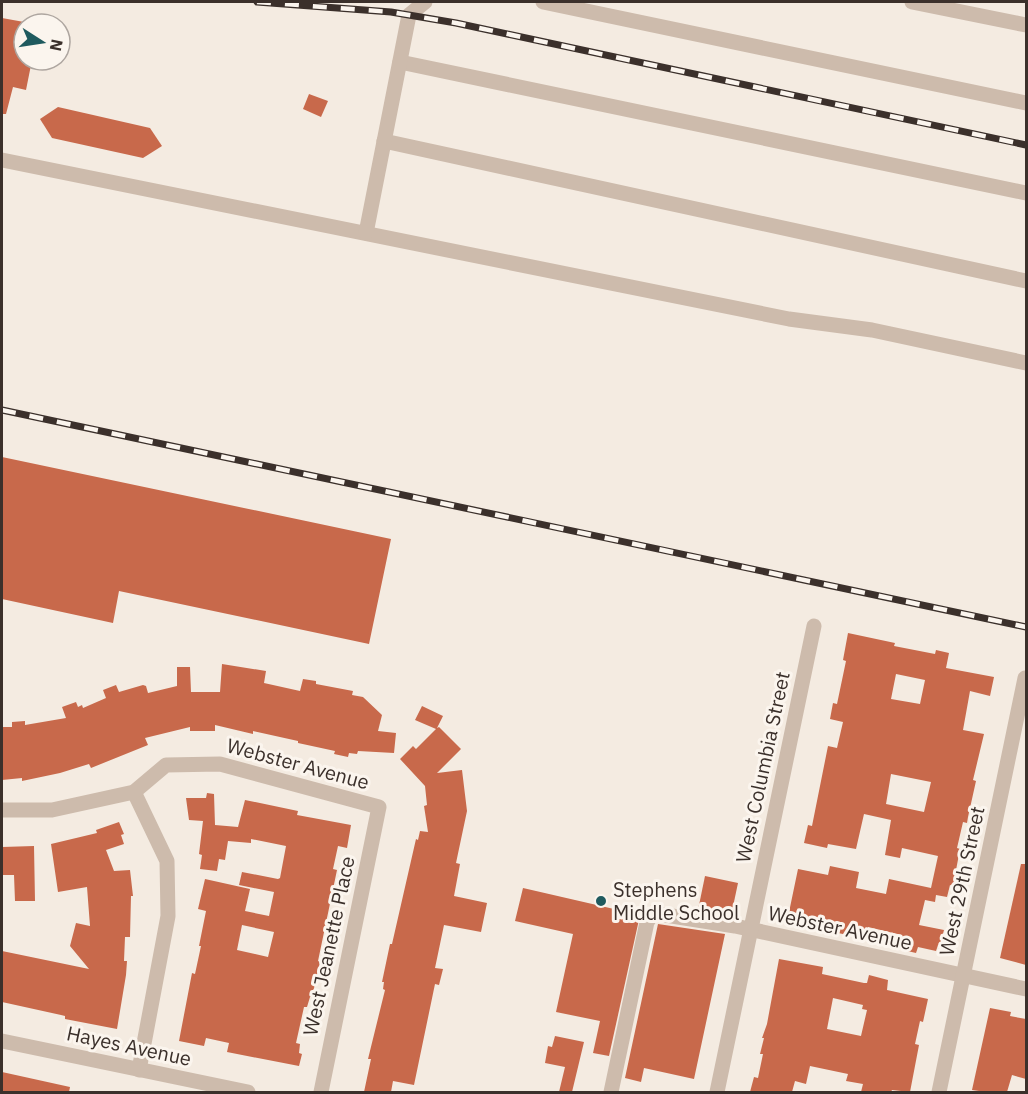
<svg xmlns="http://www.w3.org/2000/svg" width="1028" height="1094" viewBox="0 0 1028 1094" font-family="'IBM Plex Sans',sans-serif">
  <rect width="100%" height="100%" fill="#f4ebe1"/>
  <g fill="#c8694b" fill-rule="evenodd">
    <polygon points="2,18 24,22 24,60 32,60 26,90 13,87 6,114 2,114"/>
    <polygon points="309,94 328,101 321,117 303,109"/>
    <polygon points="58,107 150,128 162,146 143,158 52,138 40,119"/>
    <polygon points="2,457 391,539 369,644 119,591 113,623 2,599"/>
    <path d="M848,633L895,643L894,646L935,654L936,650L949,653L946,668L994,677L990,696L970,691L963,730L984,734L973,780L976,781L968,817L967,823L963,822L957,848L960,849L953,886L950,885L947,897L936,895L935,902L925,900L919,925L944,930L940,945H938L936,951L918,947L916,953L899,949L902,935L868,927L866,936L858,934L857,937L805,926L806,921L788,917L798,869L828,875L830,866L859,872L856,888L886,894L889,879L931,888L938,856L902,848L900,858L885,855L891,820L864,814L856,849L828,844L827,848L804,843L808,825L812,826L828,746L837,748L843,722L830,719L833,703L837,704L846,661L843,660ZM896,674L925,680L920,704L891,699ZM891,774L931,782L924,812L886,804Z"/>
    <polygon points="222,664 266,671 264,683 300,691 303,679 316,681 316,684 353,691 352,695 363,697 382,715 378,731 396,733 394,753 358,751 357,754 349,753 348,757 334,754 335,751 298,743 298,741 253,731 253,734 215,725 215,731 190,731 190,727 145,738 148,745 91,768 89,764 60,773 22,781 22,778 2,780 2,727 12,727 12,722 25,721 25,725 66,718 62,707 76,702 78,707 82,705 83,708 106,698 103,690 116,685 119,692 143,685 146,686 148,693 177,686 177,667 190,667 191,692 220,692"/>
    <polygon points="422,706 443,716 437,728 439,727 461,749 437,773 462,770 467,811 456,863 460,864 454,896 487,903 481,932 444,925 435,968 443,969 439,985 435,984 414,1085 393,1081 391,1092 364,1092 371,1059 368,1059 385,990 383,989 384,982 382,982 390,944 392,944 416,839 418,840 420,831 428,832 424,806 427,805 425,786 400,759 413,746 416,749 436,729 415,720"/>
    <path d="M207,793L214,794L215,825L238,827L245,800L298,811L297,815L351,825L347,848L338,846L333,869L337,870L318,961L320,962L312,997H310L307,1007H304L296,1043L300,1044L299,1053L302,1054L299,1066L227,1052L229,1043L206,1038L204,1046L179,1041L192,973L195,974L201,946H199L206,911L198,909L205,879L250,889L245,911L269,916L274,892L239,885L242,872L278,879L280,878L286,846L251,839V843L228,841L225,860L219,859L217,871L200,869L202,855L199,854L203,821L189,820L186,798H206ZM242,925L274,932L268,957L237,950Z"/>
    <polygon points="119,822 124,834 121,835 124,844 106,850 114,871 130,870 133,896 131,896 130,937 125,937 124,961 127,961 126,975 117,1029 65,1019 65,1016 61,1015 2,1002 2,951 89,969 70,946 76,923 90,926 87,887 58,892 51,844 97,833 96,830"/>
    <polygon points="34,846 35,901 15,901 14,875 2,875 2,847"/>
    <polygon points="1021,864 1026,864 1026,965 1000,958"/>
    <polygon points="705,876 738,883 731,916 698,910"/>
    <polygon points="523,888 640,915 609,1056 593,1053 600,1021 556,1012 573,934 515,921"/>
    <polygon points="658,924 725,934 694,1079 644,1068 641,1082 625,1078"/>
    <path d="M779,959L823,967L822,974L864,983H867L869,975L888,980L887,990L928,999L923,1022L920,1021L915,1044L919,1045L910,1092L892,1090L891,1092H861L863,1084L846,1081L848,1074L810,1066L806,1084L795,1081L792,1092H750L754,1077L758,1078L763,1054H760L764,1038H762L767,1024ZM833,998L863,1005L862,1009L867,1010L861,1036L827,1029Z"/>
    <polygon points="990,1008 1011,1012 1010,1016 1026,1019 1026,1079 1012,1075 1007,1092 986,1092 972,1090"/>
    <polygon points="555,1036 584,1042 572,1092 559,1092 565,1067 545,1063 548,1046 552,1047"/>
    <polygon points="2,1072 70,1087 69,1092 2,1092"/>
  </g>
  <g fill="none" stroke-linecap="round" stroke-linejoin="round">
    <g stroke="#cdbbac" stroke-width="15">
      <polyline points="543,2 1026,103"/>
      <polyline points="912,2 1026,25"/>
      <polyline points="400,62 1026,193"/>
      <polyline points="384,141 1026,281"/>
      <polyline points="2,160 789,319 872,330 1026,363"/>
      <polyline points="366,233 409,15 425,2"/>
      <polyline points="134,792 167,861 168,916 139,1070"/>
      <polyline points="2,810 52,810 134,792 166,765 220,764 379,807 321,1092"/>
      <polyline points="2,1041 248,1092"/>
      <polyline points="611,1092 647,922 653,913 735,926 1026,989"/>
      <polyline points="717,1092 814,626"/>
      <polyline points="939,1092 1025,678"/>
    </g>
    <defs>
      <g id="rail">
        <polyline points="257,2 391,12 456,23 1026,145"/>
        <polyline points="2,410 1026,627"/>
      </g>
    </defs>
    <use href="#rail" stroke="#3b302b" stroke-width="7"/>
    <use href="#rail" stroke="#fbf5ee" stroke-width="4.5" stroke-dasharray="14" stroke-linecap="butt"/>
  </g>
  <circle fill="#1f5a5e" stroke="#fbf5ee" stroke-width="2" cx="601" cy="901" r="6"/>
  <g text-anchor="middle" stroke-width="6" stroke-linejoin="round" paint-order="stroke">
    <g font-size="20" fill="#3b302b" stroke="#fbf5ee">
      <text transform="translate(298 764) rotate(15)" y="7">Webster Avenue</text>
      <text transform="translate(763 767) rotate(-78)" y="7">West Columbia Street</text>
      <text transform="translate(962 881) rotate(-78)" y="7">West 29th Street</text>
      <text transform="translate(840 928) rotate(12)" y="7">Webster Avenue</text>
      <text transform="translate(329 946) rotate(-78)" y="7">West Jeanette Place</text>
      <text transform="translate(129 1046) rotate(12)" y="7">Hayes Avenue</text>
    </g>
    <g font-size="20" fill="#3b302b" stroke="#fbf5ee" text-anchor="start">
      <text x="613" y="897">Stephens<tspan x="613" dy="23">Middle School</tspan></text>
    </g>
  </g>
  <rect width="1028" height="1094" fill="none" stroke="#3b302b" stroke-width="6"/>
  <g transform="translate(42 42) rotate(102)"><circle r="28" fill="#fbf5ee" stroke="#aea6a0" stroke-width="1.5"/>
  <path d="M0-4.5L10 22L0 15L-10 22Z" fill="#1f5a5e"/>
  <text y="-9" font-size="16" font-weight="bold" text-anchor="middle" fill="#3b302b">N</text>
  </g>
</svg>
